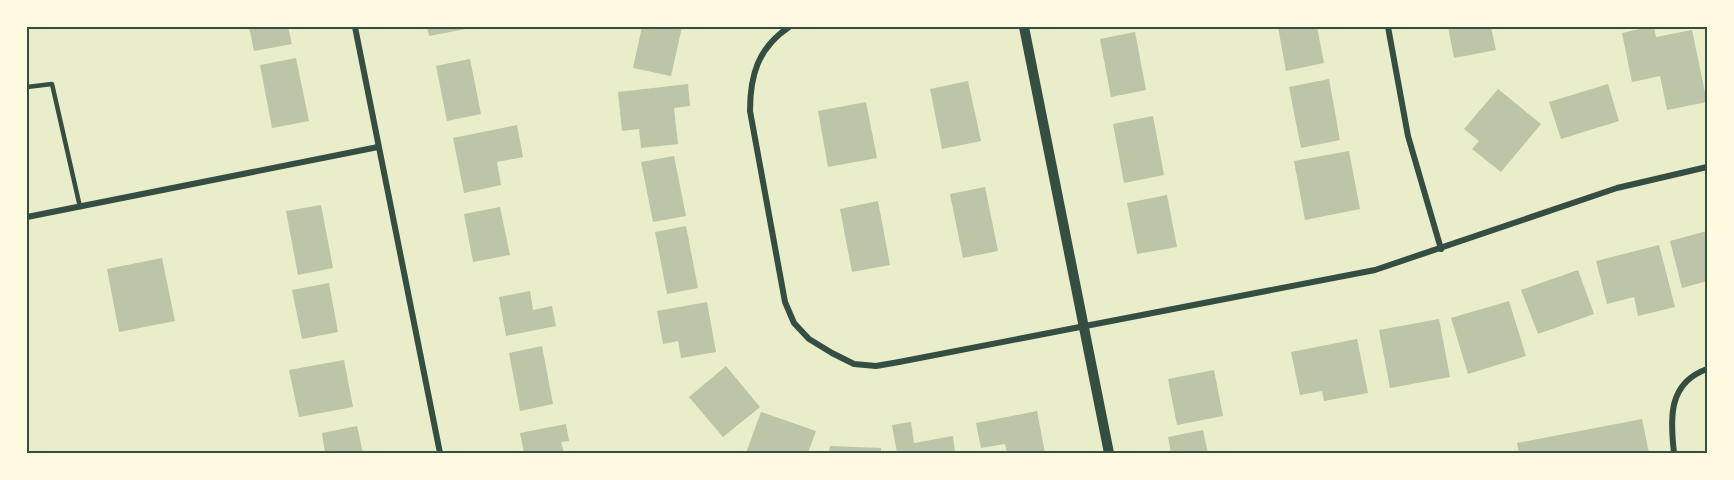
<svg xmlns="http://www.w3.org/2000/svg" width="1734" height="480" viewBox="0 0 1734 480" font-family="'Space Grotesk',sans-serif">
  <rect width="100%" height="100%" fill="#e9edc9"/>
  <g fill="#bcc5a7">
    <polygon points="249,27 288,27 292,44 254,51"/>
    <polygon points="427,27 471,27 471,28 429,36"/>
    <polygon points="642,27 682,27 671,76 633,68"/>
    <polygon points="1278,27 1317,27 1324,63 1286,71"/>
    <polygon points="1448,27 1491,27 1496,50 1454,58"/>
    <polygon points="1649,27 1654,27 1656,37 1692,30 1707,102 1667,110 1660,76 1632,82 1622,33"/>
    <polygon points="1135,32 1146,90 1111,97 1100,39"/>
    <polygon points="296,58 309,121 272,128 260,65"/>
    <polygon points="470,59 481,114 447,121 436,66"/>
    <polygon points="1329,79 1340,140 1301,148 1289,87"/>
    <polygon points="968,81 981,141 942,149 930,89"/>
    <polygon points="688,84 690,106 674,108 678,144 641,148 639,129 622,131 618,92"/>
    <polygon points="1608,84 1619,121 1561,139 1549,102"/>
    <polygon points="1498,89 1541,124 1501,172 1472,149 1479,141 1464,129"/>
    <polygon points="866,102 877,158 828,167 818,111"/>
    <polygon points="1153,116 1164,175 1124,183 1113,124"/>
    <polygon points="517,125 523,157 497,162 501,185 464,193 453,138"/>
    <polygon points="1349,151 1360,209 1305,220 1294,161"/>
    <polygon points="674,156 686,216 653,222 641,162"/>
    <polygon points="985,187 998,251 963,258 950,194"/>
    <polygon points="1167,195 1177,247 1137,254 1127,203"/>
    <polygon points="878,201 890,265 852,272 840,209"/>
    <polygon points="321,205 333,268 298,275 286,211"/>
    <polygon points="500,207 510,255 473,262 464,214"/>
    <polygon points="686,226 698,288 667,294 655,232"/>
    <polygon points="1707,231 1707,281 1682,288 1670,241"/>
    <polygon points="1659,245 1675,307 1638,316 1634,297 1607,304 1596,261"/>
    <polygon points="162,258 175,321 119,332 107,269"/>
    <polygon points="1578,270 1594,314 1538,334 1521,290"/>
    <polygon points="329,283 338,332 302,339 292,290"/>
    <polygon points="530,291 533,310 552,306 556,326 506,336 499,297"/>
    <polygon points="1509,301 1526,356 1468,374 1451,318"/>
    <polygon points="707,302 716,352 681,358 678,341 663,344 657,311"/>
    <polygon points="1439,319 1450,377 1390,388 1379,330"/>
    <polygon points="1357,339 1368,393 1324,401 1322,391 1300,395 1291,352"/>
    <polygon points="542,346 553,404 520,411 509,353"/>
    <polygon points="344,360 353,407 299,417 289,370"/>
    <polygon points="726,366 760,407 723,437 689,397"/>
    <polygon points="1214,370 1223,416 1177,425 1168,379"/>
    <polygon points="1037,411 1045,453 1007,453 1005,444 981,448 976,423"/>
    <polygon points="761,412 816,431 808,453 746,453"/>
    <polygon points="1642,419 1649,453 1519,453 1517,443"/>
    <polygon points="911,422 914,443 953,436 955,453 897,453 892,425"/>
    <polygon points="566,424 569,441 561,442 564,453 524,453 520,433"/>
    <polygon points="357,426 363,453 325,453 322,433"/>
    <polygon points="1203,430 1208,453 1171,453 1168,437"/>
    <polygon points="830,446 881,448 881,453 829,453"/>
  </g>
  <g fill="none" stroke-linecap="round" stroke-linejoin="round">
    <polyline stroke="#344e41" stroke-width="4.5" points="27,87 52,84 80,207"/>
    <g stroke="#344e41" stroke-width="6">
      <polyline points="355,27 440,453"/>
      <path d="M789,27C758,48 750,75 750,111L785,302L794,323L809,339L832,353L854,364L876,366L899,362L1375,270L1617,188L1707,167"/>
      <polyline points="1388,27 1408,136 1441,249"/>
      <polyline points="27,217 378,147"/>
      <path d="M1674,453C1670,418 1668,383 1707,369"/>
    </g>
    <polyline stroke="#344e41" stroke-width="10" points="1024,27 1109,453"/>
  </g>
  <rect width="1734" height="480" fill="none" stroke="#fefae0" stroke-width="57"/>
  <rect x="28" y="28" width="1678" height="424" fill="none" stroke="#344e41" stroke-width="2"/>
</svg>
